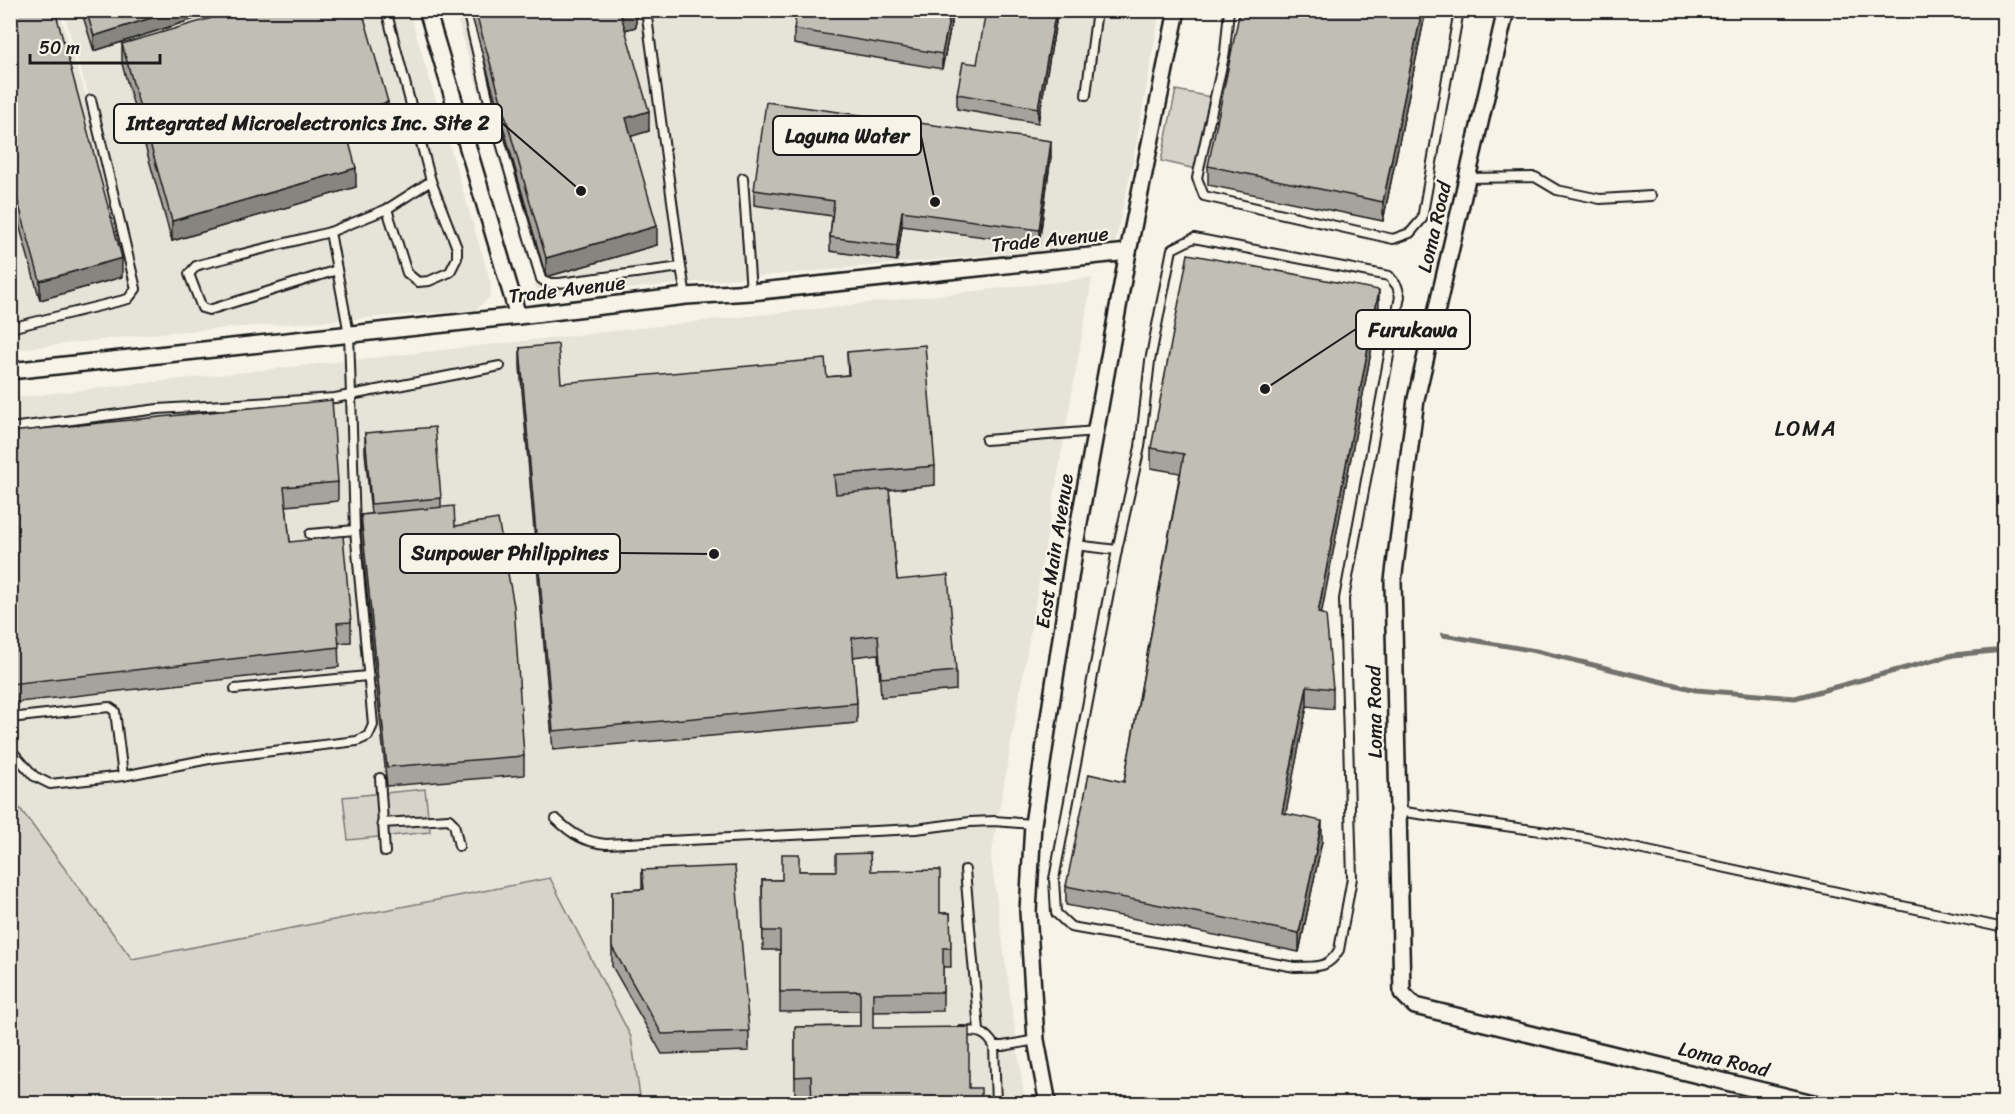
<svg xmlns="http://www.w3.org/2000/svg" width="2015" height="1114" viewBox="0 0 2015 1114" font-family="Sriracha,sans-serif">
  <rect width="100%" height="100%" fill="#f7f3e8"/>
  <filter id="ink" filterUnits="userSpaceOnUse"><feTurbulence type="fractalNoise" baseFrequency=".0167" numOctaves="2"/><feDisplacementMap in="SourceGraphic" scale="12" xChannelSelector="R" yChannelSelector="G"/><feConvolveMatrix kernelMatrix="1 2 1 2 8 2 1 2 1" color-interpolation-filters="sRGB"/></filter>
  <g filter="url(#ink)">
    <g fill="#e6e3d9">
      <polygon points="10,11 59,11 136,252 63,11 409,11 491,284 490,297 476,310 161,333 11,350"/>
      <polygon points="455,11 1160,11 1133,162 1115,243 539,297"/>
      <polygon points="1092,278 991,858 1025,1103 641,1103 630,1037 550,878 132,959 11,795 10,398"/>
    </g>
    <g fill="#d7d3cb" stroke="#7a7874" stroke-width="1.5">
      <polygon points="1176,90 1211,97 1196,169 1161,161"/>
      <polygon points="425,789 430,832 348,840 343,797"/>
      <polygon points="10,795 132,959 550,878 631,1037 641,1103 11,1103"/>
    </g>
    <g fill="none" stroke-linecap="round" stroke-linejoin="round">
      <polyline stroke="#72716c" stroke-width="5" points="1443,635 1536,651 1696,690 1795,698 1953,655 2004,650"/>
      <defs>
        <g id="service">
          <polyline points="386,10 431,181 457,248 457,258 450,272 429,281 418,282 407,273 387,209"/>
          <polyline points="467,10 489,102 541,279 547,283 559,283 681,267"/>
          <polyline points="646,10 681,267 686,296"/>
          <polyline points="1229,10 1225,52 1197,178 1204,196 1393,239 1410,233 1422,219 1459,10"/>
          <polyline points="1086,95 1097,10"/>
          <polyline points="743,178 751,292"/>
          <polyline points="1467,178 1535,177 1557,190 1600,199 1651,196"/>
          <polyline points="330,232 349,334 351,395 500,366"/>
          <path d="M1194,238L1389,276L1397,286L1400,296L1344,599L1352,878L1339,950C1327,970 1316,966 1295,967L1071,927L1056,913L1054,879L1117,550L1140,447L1150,361L1172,249Z"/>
          <polyline points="337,270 209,310 202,308 189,274 196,266 202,264 330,232 387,209 431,181"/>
          <polyline points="10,328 128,299 136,289 91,100"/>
          <polyline points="10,428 158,409 335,398 351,395 355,530 373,725 368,736 357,741 214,758 123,776 50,784 34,776 10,749"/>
          <polyline points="986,440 1096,431"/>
          <polyline points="310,534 355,530"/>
          <polyline points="1075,545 1117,550"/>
          <polyline points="235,689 367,676"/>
          <polyline points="10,718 109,707 115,711 123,776"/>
          <polyline points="380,778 385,852"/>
          <polyline points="1397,811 1583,837 2004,928"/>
          <path d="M556,819C572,834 584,842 606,844L916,829L970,822L994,821L1033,824"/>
          <polyline points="382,823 449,819 454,824 459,846"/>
          <polyline points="965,870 979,1031"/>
          <path d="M961,1031C977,1031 986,1031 994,1046H1003L1036,1040"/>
          <polyline points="994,1046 996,1104"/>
        </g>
        <g id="minor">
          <polyline points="427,10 518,316"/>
          <polyline points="1506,10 1416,399 1393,581 1402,993 1415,1006 1817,1104"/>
          <polyline points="10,371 518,316 686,296 751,292 1128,252"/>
          <polyline points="1048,1104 1036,1040 1028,911 1033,824 1075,545 1128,252 1177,10"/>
        </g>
      </defs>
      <use href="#service" stroke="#1c1c1c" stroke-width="12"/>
      <use href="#minor" stroke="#1c1c1c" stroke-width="20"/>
      <use href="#service" stroke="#f7f3e8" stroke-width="8"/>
      <use href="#minor" stroke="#f7f3e8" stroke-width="15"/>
    </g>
    <g fill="#a5a39c" stroke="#1c1c1c" stroke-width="1.5">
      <polygon points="10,10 122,277 40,300 10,192"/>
      <polygon points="81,10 222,10 94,51"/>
      <polygon points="470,10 636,10 636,27 625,30 649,131 631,136 657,245 546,277"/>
      <polygon points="954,10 942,69 794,44 794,29"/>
      <polygon points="1056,10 1056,22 1038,123 957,109 957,94 977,64"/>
      <polygon points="1425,10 1425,15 1383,221 1208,185 1208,166"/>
      <polygon points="122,44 388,122 347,134 356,187 172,241 122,64"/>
      <polygon points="1051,156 1039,244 902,226 897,261 830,251 830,237 832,216 754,205 754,190"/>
      <polygon points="1379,310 1321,613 1333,689 1333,709 1307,706 1285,814 1322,841 1299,952 1066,905 1066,886 1124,782 1180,473 1151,468 1151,448"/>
      <polygon points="520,348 561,383 827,377 848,375 847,352 935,466 935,485 889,490 897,580 956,671 956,690 881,697 878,654 853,657 857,703 857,723 553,750 520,367"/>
      <polygon points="10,432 338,482 338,501 286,506 290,542 351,622 351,642 338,643 339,667 10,703"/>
      <polygon points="365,433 441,498 441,507 455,526 524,756 524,775 387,786 361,534 361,515 371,514 365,452"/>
      <polygon points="642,870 749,1031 749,1051 662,1054 612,966 612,891 642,889"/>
      <polygon points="799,871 871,871 940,913 950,913 951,967 943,967 943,1011 873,1012 811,1096 795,1096 795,1027 860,1026 860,1011 780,1012 780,950 763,950 762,880 782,880"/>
    </g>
    <g fill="#86857f" stroke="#1c1c1c" stroke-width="1.5">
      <polygon points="176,10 222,10 94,51 94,36"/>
      <polygon points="625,10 636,10 636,27 620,31 620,12"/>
      <polygon points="951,10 954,10 942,69 942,54"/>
      <polygon points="1056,10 1056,22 1038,123 1038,108"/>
      <polygon points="1422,10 1425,10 1425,15 1383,221 1383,202"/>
      <polygon points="388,102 388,122 342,135 342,116"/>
      <polygon points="649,111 649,131 626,138 626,118"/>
      <polygon points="1051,141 1051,156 1039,244 1039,230"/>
      <polygon points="356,168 356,187 172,241 172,221"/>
      <polygon points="902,211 902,226 897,261 897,246"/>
      <polygon points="657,226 657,245 546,277 546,258"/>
      <polygon points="122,258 122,277 40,300 40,281"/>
      <polygon points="1379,290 1379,310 1318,632 1318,613"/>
      <polygon points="1307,686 1307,706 1282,833 1282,813"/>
      <polygon points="1322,821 1322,841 1299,952 1299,933"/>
    </g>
    <g fill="#c0beb5" stroke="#1c1c1c" stroke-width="1.5">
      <polygon points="10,10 55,10 122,258 40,281 10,173"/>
      <polygon points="86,10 176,10 94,36"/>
      <polygon points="239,10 362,10 388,102 342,116 356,168 172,221 122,44"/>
      <polygon points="475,10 625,10 620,12 649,111 626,118 657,226 546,258"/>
      <polygon points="797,10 951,10 942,54 794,29"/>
      <polygon points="986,10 1056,10 1038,108 957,94 963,62 977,64"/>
      <polygon points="1240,10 1422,10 1383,202 1208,166"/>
      <polygon points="766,102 1051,141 1039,230 902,211 897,246 830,237 834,201 754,190"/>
      <polygon points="1188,254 1379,290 1318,613 1326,615 1333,689 1307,686 1282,813 1322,821 1299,933 1066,886 1089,774 1124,782 1184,454 1151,448"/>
      <polygon points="558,344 561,383 825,359 827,377 849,375 847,352 925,345 935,466 834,475 836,494 889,489 897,580 948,575 956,671 881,678 878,635 852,638 857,703 553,731 520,348"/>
      <polygon points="332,400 338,482 284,487 290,542 343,536 351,622 337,623 339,647 10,684 10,432"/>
      <polygon points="435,427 441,498 371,504 365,433"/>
      <polygon points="454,506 455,526 498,519 514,606 524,756 387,767 361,515"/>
      <polygon points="870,853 871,871 940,870 940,913 950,913 951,948 943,948 943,992 873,993 873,1028 969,1027 969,1088 981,1088 981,1104 812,1104 811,1076 795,1077 795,1027 860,1026 860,991 780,992 780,931 763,931 762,880 782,880 782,854 799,854 799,871 836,871 836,854"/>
      <polygon points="735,866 749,1031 662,1034 612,947 612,891 644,889 642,870"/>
    </g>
  </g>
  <g text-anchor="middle" stroke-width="4.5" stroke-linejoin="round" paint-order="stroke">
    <g font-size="20" fill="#1c1c1c" stroke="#f7f3e8">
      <text transform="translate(1434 227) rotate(-77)" y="7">Loma Road</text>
      <text transform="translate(1050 239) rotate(-6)" y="7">Trade Avenue</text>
      <text transform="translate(567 289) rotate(-7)" y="7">Trade Avenue</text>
      <text transform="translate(1054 551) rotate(-81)" y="7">East Main Avenue</text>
      <text transform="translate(1374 712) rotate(-91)" y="7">Loma Road</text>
      <text transform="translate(1724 1059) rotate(14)" y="7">Loma Road</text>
    </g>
    <g font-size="22" letter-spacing="1.5" fill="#1c1c1c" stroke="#f7f3e8">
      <text x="1806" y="436">LOMA</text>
    </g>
  </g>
  <path fill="none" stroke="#1c1c1c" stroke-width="2" d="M581 191L502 123M935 202L921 136M1265 389L1356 329M714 554L620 553"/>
  <g fill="#1c1c1c" stroke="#f7f3e8" stroke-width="2">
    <circle cx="581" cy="191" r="6"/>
    <circle cx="935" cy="202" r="6"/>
    <circle cx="1265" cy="389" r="6"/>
    <circle cx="714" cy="554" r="6"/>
  </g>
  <g fill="#f7f3e8" stroke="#1c1c1c" stroke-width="2">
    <rect x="114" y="104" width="388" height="39" rx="6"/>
    <rect x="773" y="116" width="148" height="39" rx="6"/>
    <rect x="1356" y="310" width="114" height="39" rx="6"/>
    <rect x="400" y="534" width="220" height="39" rx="6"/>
  </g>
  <g font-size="21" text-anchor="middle" font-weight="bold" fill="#1c1c1c">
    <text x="308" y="130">Integrated Microelectronics Inc. Site 2</text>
    <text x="847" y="143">Laguna Water</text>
    <text x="1413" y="337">Furukawa</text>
    <text x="510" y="560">Sunpower Philippines</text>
  </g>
  <rect width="2015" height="1114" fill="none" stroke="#f7f3e8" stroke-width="36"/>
  <rect x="18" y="18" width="1979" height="1078" fill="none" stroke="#1c1c1c" stroke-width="2" filter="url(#ink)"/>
  <path d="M30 54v9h130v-9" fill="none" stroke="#1c1c1c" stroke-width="3"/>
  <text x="39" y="54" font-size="18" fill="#1c1c1c" stroke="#f7f3e8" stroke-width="4.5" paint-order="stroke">50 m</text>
</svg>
